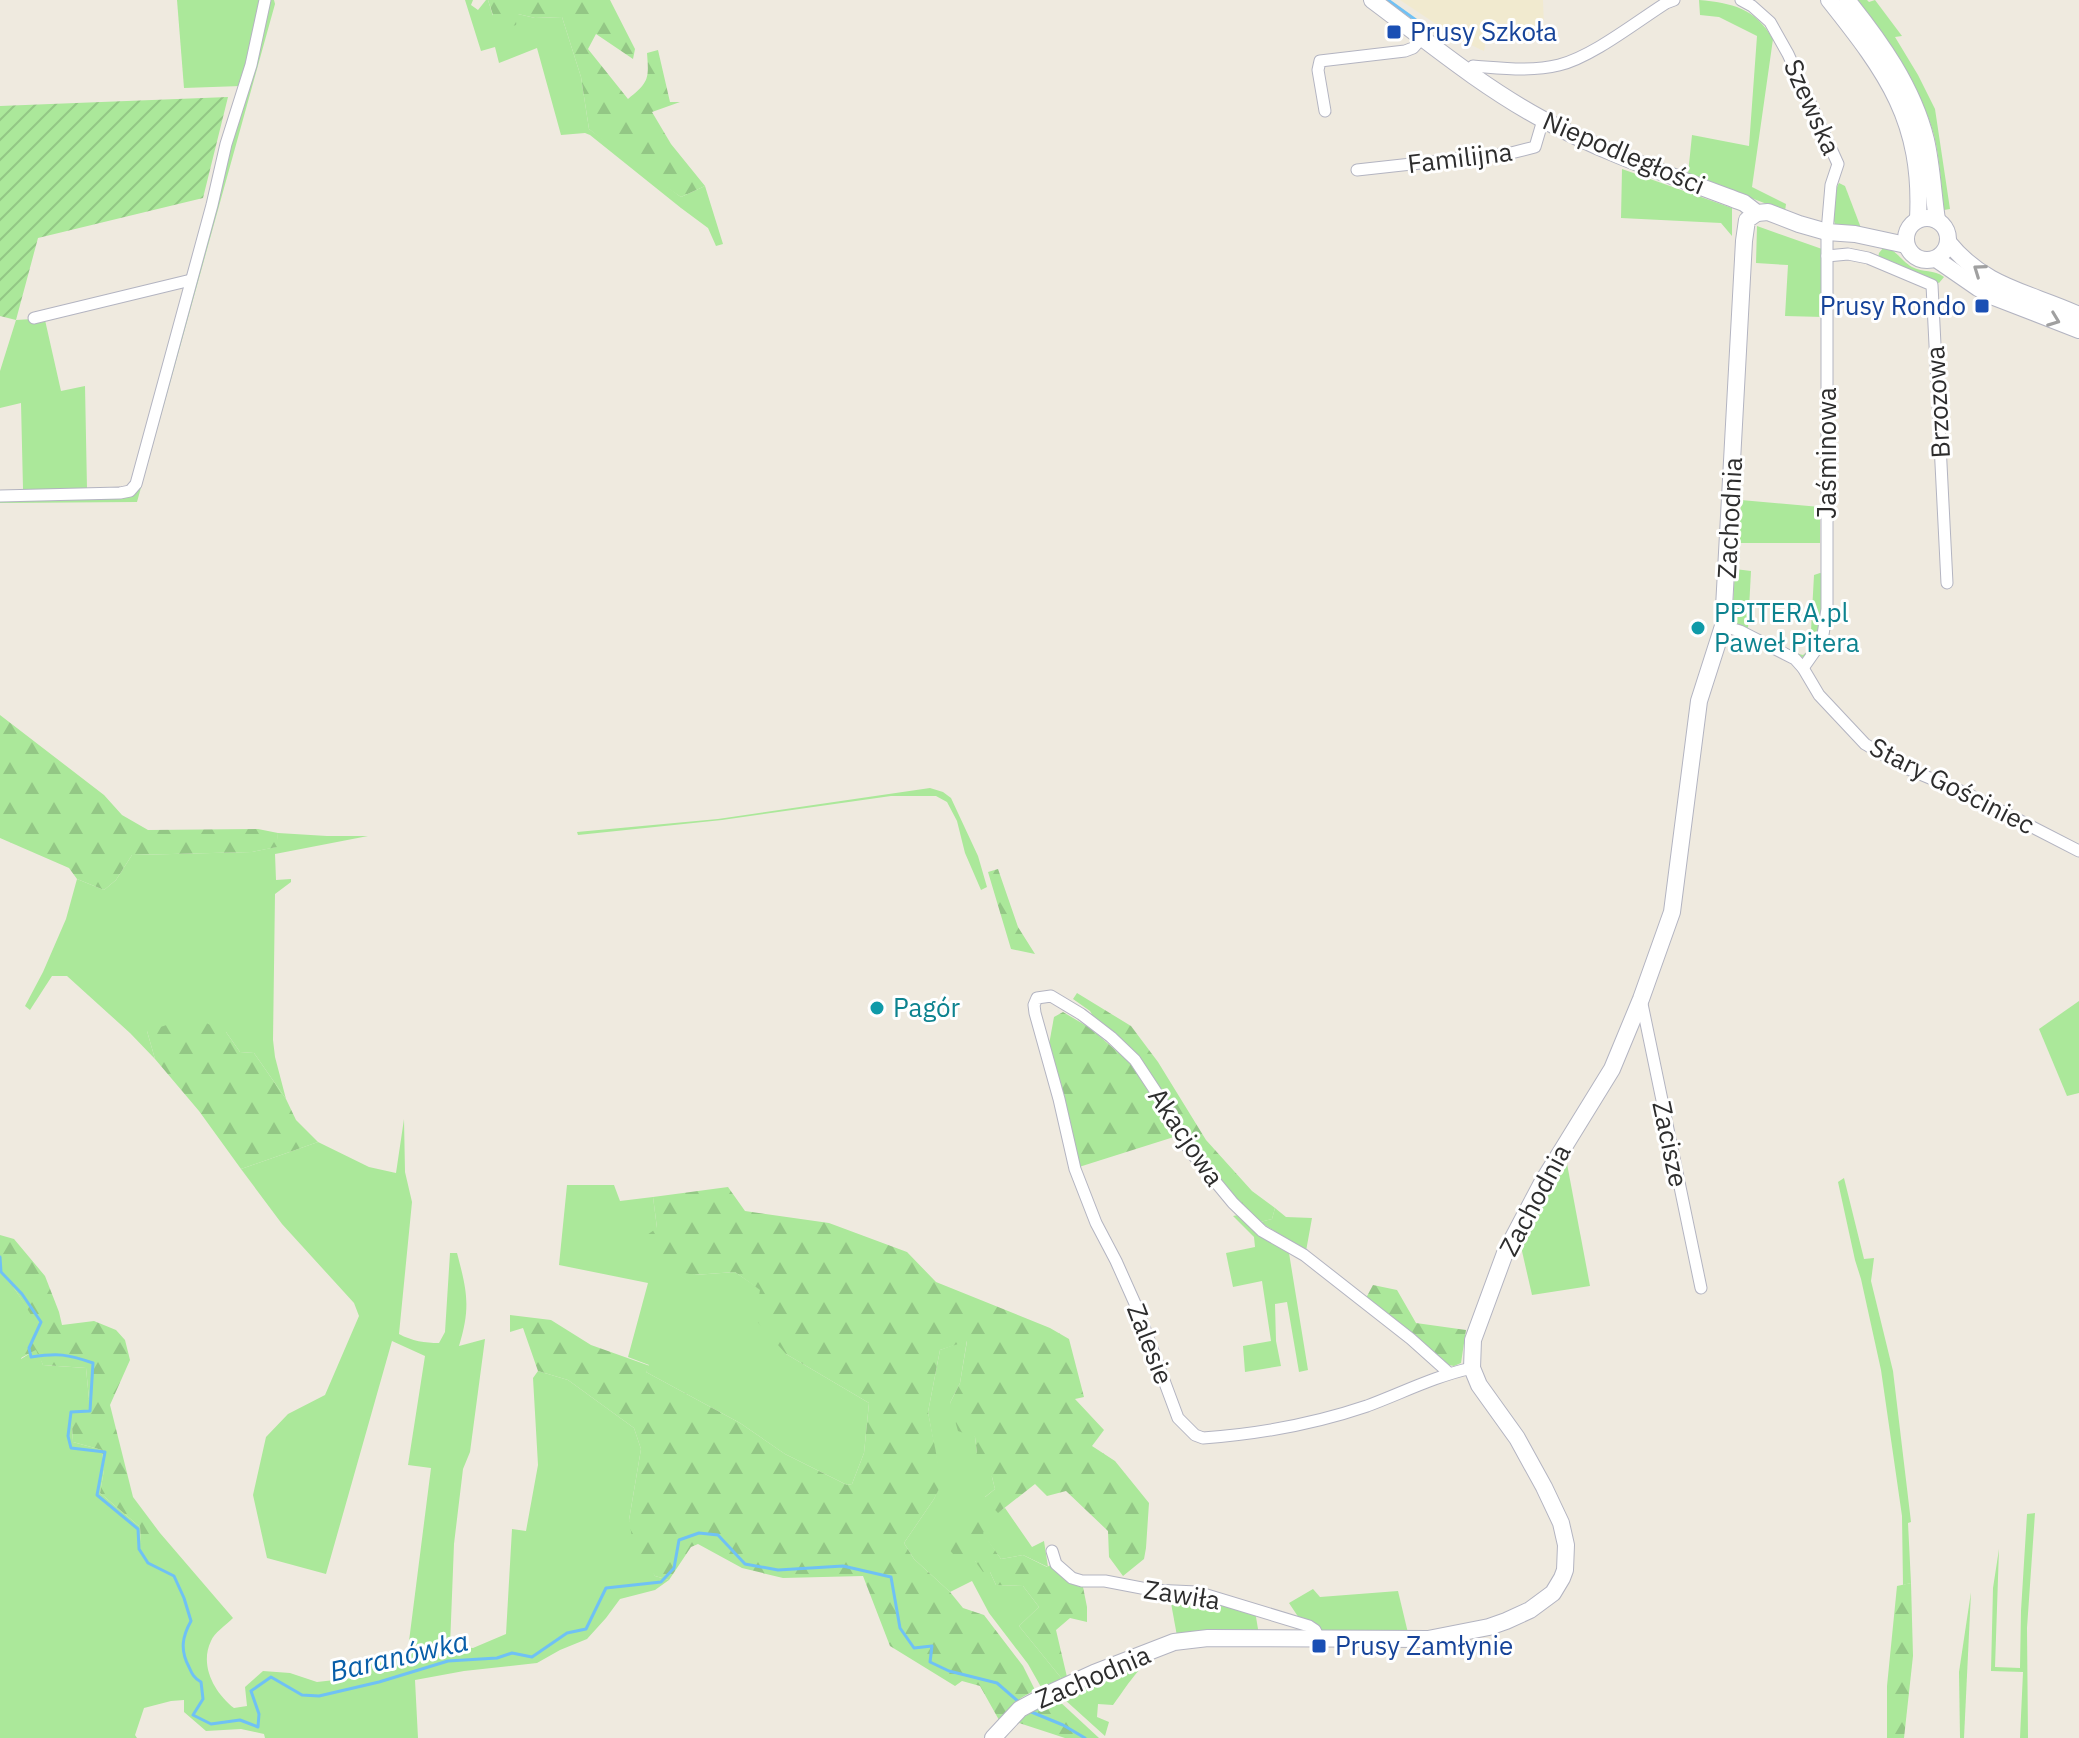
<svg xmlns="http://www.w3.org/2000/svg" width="2079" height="1738" viewBox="0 0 2079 1738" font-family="'IBM Plex Sans',sans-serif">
  <defs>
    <pattern id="forest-firs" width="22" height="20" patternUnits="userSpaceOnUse" patternTransform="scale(2)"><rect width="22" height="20" fill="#abe89a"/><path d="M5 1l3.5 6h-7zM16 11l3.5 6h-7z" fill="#93c785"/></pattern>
    <pattern id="garden-furrows" width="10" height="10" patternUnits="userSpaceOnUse" patternTransform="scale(2)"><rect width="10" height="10" fill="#abe89a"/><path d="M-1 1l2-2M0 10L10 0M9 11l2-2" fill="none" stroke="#93c785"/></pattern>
  </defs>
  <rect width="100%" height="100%" fill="#efeadf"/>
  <polygon fill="#f1eacf" points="1400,0 1543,0 1544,28 1487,35 1484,51 1460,40"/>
  <g fill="#abe89a">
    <polygon points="177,0 260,0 241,86 184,88"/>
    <polygon points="268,0 274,0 275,4 137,502 0,503 0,498 127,496 137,491"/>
    <polygon points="465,0 473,0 471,5 478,10 486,0 488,0 493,16 518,14 535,18 562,17 581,77 589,129 681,197 705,186 723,244 716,246 708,228 681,208 590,135 585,133 561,135 537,48 499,63 495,47 481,51"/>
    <path d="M1699,0C1732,3 1755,8 1773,39L1752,187L1786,204L1785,211L1688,174L1692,135L1749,146L1757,36L1719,17L1700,15Z"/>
    <path d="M1856,0H1867L1869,2L1875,0L1902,36L1895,37L1918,75L1935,109L1950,209L1944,210C1941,185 1940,160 1934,135C1920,84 1888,42 1856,0Z"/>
    <polygon points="1622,169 1732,208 1732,236 1721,223 1621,218"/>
    <path d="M1839,183L1845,186L1861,228L1836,226C1830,215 1833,194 1839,183Z"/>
    <polygon points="1757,226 1822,249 1823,317 1785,316 1788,265 1756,263"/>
    <path d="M1884,247C1897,250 1900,260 1912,267C1923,273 1934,269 1944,277L1939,283L1878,258L1879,253Z"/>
    <polygon points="33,319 45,320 61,391 85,386 87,489 23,489 21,403 0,408 0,371 16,320"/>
    <polygon points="1741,500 1820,507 1820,543 1739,543"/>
    <polygon points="1735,569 1751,571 1748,628 1732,622"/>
    <polygon points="1820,573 1824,574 1819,634 1808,656 1801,658 1795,653 1803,655 1810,649 1814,575"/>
    <polygon points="930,788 943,792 951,798 978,856 987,887 981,890 965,853 957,821 947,802 936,796 891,796 722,820 578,835 577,832 718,819"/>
    <polygon points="278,833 327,836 368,836 275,854 276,880 291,879 291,882 275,894 273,1040 275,1057 286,1099 254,1053 240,1052 226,1032 147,1031 155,1059 130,1033 67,976 52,976 30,1010 25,1006 43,972 66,919 77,879 104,890 116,880 132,855 252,852 276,847"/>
    <polygon points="2079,1001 2079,1093 2067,1096 2039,1029"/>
    <path d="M404,1119L405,1172L412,1202L399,1334C412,1341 425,1343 439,1343L445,1332L450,1253H457C467,1291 471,1307 459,1346L485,1339L470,1452L463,1469L454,1544L450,1646L473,1648L506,1634L512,1529L526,1531L538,1465L533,1378L538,1371L568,1380L634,1428L641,1449L629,1520L655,1576L669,1580L655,1590L620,1599L606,1618L587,1639L560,1650L537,1663L464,1671L415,1680L418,1738H265L264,1734L241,1729L206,1731L184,1712V1700L171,1701L144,1708L135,1735L137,1738H0V1271L16,1291L34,1318L21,1359L37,1349L43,1365L86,1368L89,1399L72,1426L73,1442L102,1450L104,1470L100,1493L140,1527L141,1542L160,1546V1533L233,1618C226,1625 214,1633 211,1641C199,1666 215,1693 234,1708L247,1706L245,1687L263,1671L290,1673L317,1682L361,1677V1662L373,1664L407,1657L431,1468L408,1465L425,1356L392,1341L326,1574L267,1558L253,1495L266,1437L288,1414L325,1395L359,1316L354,1303L282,1224L241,1169L318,1142L369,1167L396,1173Z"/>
    <polygon points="1565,1153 1590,1286 1532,1295 1519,1238"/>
    <polygon points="1844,1178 1864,1259 1874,1258 1871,1281 1893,1371 1911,1522 1908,1523 1911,1583 1903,1585 1902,1516 1881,1370 1861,1279 1855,1260 1838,1182"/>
    <polygon points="567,1185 614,1185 620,1201 653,1197 657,1228 694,1275 735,1272 761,1290 786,1354 869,1403 864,1453 852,1484 847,1485 785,1454 740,1423 646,1372 649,1365 628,1357 648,1283 559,1265"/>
    <polygon points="1275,1208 1286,1217 1312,1218 1306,1251 1260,1222 1272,1219"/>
    <polygon points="1238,1215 1289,1253 1308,1370 1299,1372 1287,1302 1275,1304 1276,1341 1281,1366 1245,1372 1243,1346 1271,1341 1262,1281 1233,1287 1226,1253 1255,1247 1254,1237 1233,1216"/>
    <polygon points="967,1340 960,1383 950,1403 975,1437 977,1453 992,1477 995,1489 985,1497 998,1512 1005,1508 1032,1547 1044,1541 1048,1567 1023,1555 1001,1559 982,1533 975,1513 975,1561 990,1572 996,1585 1023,1586 1039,1607 1019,1626 1062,1679 1041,1687 1028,1664 989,1613 972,1581 950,1592 914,1559 904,1543 934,1499 941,1483 928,1412 940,1350"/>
    <polygon points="2035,1513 2027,1628 2028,1738 2020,1738 2023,1672 1991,1671 1993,1588 1999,1549 1995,1667 2020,1668 2021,1611 2027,1514"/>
    <polygon points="1313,1589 1320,1597 1398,1591 1408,1633 1318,1632 1301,1621 1289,1603"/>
    <polygon points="1169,1592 1197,1593 1255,1611 1259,1635 1177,1636"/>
    <polygon points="1971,1592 1964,1738 1960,1738 1959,1672"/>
    <path d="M1178,1647C1169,1652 1162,1655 1153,1659C1139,1665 1123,1692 1113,1705L1098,1704L1097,1717L1109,1722L1105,1736L1064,1699L1063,1693Z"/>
  </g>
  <g fill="url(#forest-firs)">
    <path d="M488,0H610L635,49L633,59L596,34L588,49L628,99C649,82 649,79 647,53L658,50L670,102H680L652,112L671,144L705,186L681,197L635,166L589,129L581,77L562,17L535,18L518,14L516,25L491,33L487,20L493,15Z"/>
    <polygon points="0,715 104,795 122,815 148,830 258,829 278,833 277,847 252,852 132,855 116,880 104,890 77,879 69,868 0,838"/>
    <polygon points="998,869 1018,927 1035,954 1011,949 988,872"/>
    <polygon points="1077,993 1131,1026 1158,1062 1206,1140 1252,1191 1275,1208 1272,1219 1260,1222 1237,1201 1194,1150 1164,1097 1098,1025 1090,1011 1073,999"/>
    <polygon points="1063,1012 1090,1028 1135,1067 1177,1136 1079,1167 1048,1050 1054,1017"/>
    <polygon points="193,1017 226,1032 240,1052 254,1053 286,1099 296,1120 318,1142 241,1169 199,1111 155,1059 147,1031"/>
    <polygon points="728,1187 745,1211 829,1223 907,1252 936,1282 1050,1328 1069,1339 1084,1397 1075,1399 1104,1430 1092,1446 1115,1461 1149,1503 1146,1548 1144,1559 1123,1576 1109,1557 1108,1531 1066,1491 1047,1496 1035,1484 998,1513 984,1498 995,1489 992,1477 966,1468 977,1453 975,1437 958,1431 950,1403 960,1383 967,1341 940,1350 928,1412 942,1483 934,1499 904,1543 914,1559 950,1592 963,1608 984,1615 1023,1666 1035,1690 1021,1698 999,1720 980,1686 962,1681 955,1686 890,1646 863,1576 783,1578 742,1568 698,1544 691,1547 669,1580 655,1576 633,1543 629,1520 641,1449 634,1428 568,1380 538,1371 523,1328 510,1332 510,1315 551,1320 591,1345 650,1366 646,1372 740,1423 785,1454 847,1485 852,1484 864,1453 869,1403 786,1354 755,1319 760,1290 735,1272 694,1275 653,1266 637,1242 657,1228 653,1197"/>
    <polygon points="0,1235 14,1239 45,1276 59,1312 62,1325 94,1321 116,1330 125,1340 130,1360 110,1405 133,1497 160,1533 160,1546 150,1551 141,1542 140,1527 100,1493 104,1470 102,1450 73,1442 72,1426 77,1407 89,1399 86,1368 43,1365 36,1350 17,1360 21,1333 26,1321 33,1318 16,1291 0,1271"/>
    <polygon points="1373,1285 1397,1290 1416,1323 1466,1330 1461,1363 1454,1366 1443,1364 1366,1298"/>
    <polygon points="975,1512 989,1524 983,1533 1001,1559 1023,1555 1047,1567 1054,1563 1082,1582 1087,1607 1087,1622 1070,1618 1056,1630 1067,1677 1062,1679 1019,1626 1039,1607 1023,1586 996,1585 990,1572 983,1572 975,1561 962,1564 945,1545"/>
    <polygon points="1911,1583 1913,1656 1904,1738 1887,1738 1887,1686 1897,1586"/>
    <polygon points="1051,1700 1058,1700 1099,1738 1065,1738 1016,1722"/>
  </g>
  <polygon fill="url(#garden-furrows)" points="228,97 203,198 38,238 16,320 0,316 0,106"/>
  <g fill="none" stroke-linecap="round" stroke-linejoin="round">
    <g stroke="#6fc1f5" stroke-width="3">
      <polyline points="1388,0 1420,23"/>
      <path d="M0,1257L1,1272L22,1294L41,1322L29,1348L31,1357C58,1353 67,1354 93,1363L90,1411L71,1412L68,1436L71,1448L105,1452L97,1495L138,1529L139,1549L148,1563L174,1576L184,1598L191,1621C182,1637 180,1650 189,1667C192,1674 194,1678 201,1682L203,1699L193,1715L211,1724L240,1720L258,1727L259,1714L251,1691L271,1677L302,1695L319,1696L379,1682L448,1661L497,1658L512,1653L532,1657L567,1633L586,1629L606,1588L661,1582L674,1568L679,1540L699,1533L718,1535L745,1564L778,1570L843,1566L891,1577L900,1628L914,1648L932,1646L930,1662L949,1671L997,1683L1020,1703"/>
      <polyline points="1029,1711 1063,1725 1085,1738"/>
    </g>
    <defs>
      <g id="street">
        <polyline points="1741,0 1752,6 1770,22 1788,54 1838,164 1831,185 1827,232 1827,609 1822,641 1803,668"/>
        <path d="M1469,71L1473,66C1501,68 1532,72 1559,65C1592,57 1636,22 1666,3L1674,0"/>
        <polyline points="1325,111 1318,70 1320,61 1405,51 1413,48 1422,38"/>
        <polyline points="1357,170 1511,153 1535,147 1543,120"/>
        <polyline points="1827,256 1848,254 1868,258 1932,285 1947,583"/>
        <polyline points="34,318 191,280"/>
        <polyline points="0,496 120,493 130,491 136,484 212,205 226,144 251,65 265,0"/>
        <polyline points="1723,626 1740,631 1795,659 1803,668 1819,695 1865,744 1908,769 1968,794 2079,851"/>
        <polyline points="1641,999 1701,1288"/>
        <path d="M1449,1373L1411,1339L1304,1255L1262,1231L1233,1203L1190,1151L1160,1098L1135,1060L1111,1037L1081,1014L1051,996L1037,998L1034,1005L1035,1013L1059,1099L1075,1169L1096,1223L1116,1261L1137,1308L1178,1418L1195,1435L1203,1438C1258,1434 1314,1424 1367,1406C1402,1393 1435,1376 1472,1368"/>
        <polyline points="1052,1551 1056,1564 1072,1578 1082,1581 1105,1581 1152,1590 1197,1592 1309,1626 1315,1630 1319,1638"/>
      </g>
      <g id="secondary">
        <path d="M1372,0C1427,41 1481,86 1542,119C1605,154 1676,177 1744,203L1757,213L1768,212L1799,224L1827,232L1855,234L1906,245"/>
        <path d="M1829,0C1887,73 1923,121 1918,219"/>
        <path d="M1847,0C1880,41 1913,87 1926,140C1932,166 1933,193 1937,220"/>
        <circle cx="1927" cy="239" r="21"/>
        <path d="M1948,242C1985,288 2029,292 2079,315"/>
        <polyline points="1936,259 1978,288 1994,297 2079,330"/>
        <polyline points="993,1738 1020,1709 1048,1694 1094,1673 1174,1642 1208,1638 1428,1639 1489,1627 1506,1621 1530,1610 1553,1593 1562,1578 1565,1570 1566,1545 1561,1523 1544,1487 1517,1438 1479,1385 1472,1368 1473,1340 1505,1253 1543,1181 1612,1069 1641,999 1672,912 1699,701 1723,626 1744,241 1747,220 1757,213"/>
      </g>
    </defs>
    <use href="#street" stroke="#b3b4c1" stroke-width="13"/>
    <use href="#secondary" stroke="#b3b4c1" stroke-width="18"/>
    <use href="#street" stroke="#fff" stroke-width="11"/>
    <use href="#secondary" stroke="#fff" stroke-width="16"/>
  </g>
  <defs><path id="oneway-chevron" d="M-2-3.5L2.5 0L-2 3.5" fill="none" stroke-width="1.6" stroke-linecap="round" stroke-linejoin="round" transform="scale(2)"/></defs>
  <g stroke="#a0a0a0">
    <use href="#oneway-chevron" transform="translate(1979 270) rotate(-145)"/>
    <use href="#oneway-chevron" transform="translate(2054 320) rotate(21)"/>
  </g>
  <g fill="#1a4fb4" stroke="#fff" stroke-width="3">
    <rect x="1386" y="24" width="16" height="16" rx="4"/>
    <rect x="1974" y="298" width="16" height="16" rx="4"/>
    <rect x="1311" y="1638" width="16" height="16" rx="4"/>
  </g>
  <g fill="#0f9aa8" stroke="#fff" stroke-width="3">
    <circle cx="1698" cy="628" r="8"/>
    <circle cx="877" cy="1008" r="8"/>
  </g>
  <g text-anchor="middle" stroke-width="6" stroke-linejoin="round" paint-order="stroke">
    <g font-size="26" fill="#164399" stroke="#fff" text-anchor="start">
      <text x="1410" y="41">Prusy Szkoła</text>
      <text x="1966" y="315" text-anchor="end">Prusy Rondo</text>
      <text x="1335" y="1655">Prusy Zamłynie</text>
    </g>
    <g font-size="26" fill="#2d2d2d" stroke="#fff">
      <text transform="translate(1812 107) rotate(66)" y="9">Szewska</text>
      <text transform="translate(1624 153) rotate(23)" y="9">Niepodległości</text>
      <text transform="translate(1460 158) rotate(-7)" y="9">Familijna</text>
      <text transform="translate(1938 402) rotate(-93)" y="9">Brzozowa</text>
      <text transform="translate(1827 453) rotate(-90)" y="9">Jaśminowa</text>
      <text transform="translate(1730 518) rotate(-87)" y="9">Zachodnia</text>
      <text transform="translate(1952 786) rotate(27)" y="9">Stary Gościniec</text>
      <text transform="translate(1186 1137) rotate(56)" y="9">Akacjowa</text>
      <text transform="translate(1670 1144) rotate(78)" y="9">Zacisze</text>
      <text transform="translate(1535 1200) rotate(-62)" y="9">Zachodnia</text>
      <text transform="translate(1150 1344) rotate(69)" y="9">Zalesie</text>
      <text transform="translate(1182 1595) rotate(9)" y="9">Zawiła</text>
      <text transform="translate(1093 1677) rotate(-23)" y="9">Zachodnia</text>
    </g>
    <g font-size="26" fill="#0d838f" stroke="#fff" text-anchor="start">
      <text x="1714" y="622">PPITERA.pl<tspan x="1714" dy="30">Paweł Pitera</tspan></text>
      <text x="893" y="1017">Pagór</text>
    </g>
    <g font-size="28" font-style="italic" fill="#075da8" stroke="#fff">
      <text transform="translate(399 1656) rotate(-13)" y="10">Baranówka</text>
    </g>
  </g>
</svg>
